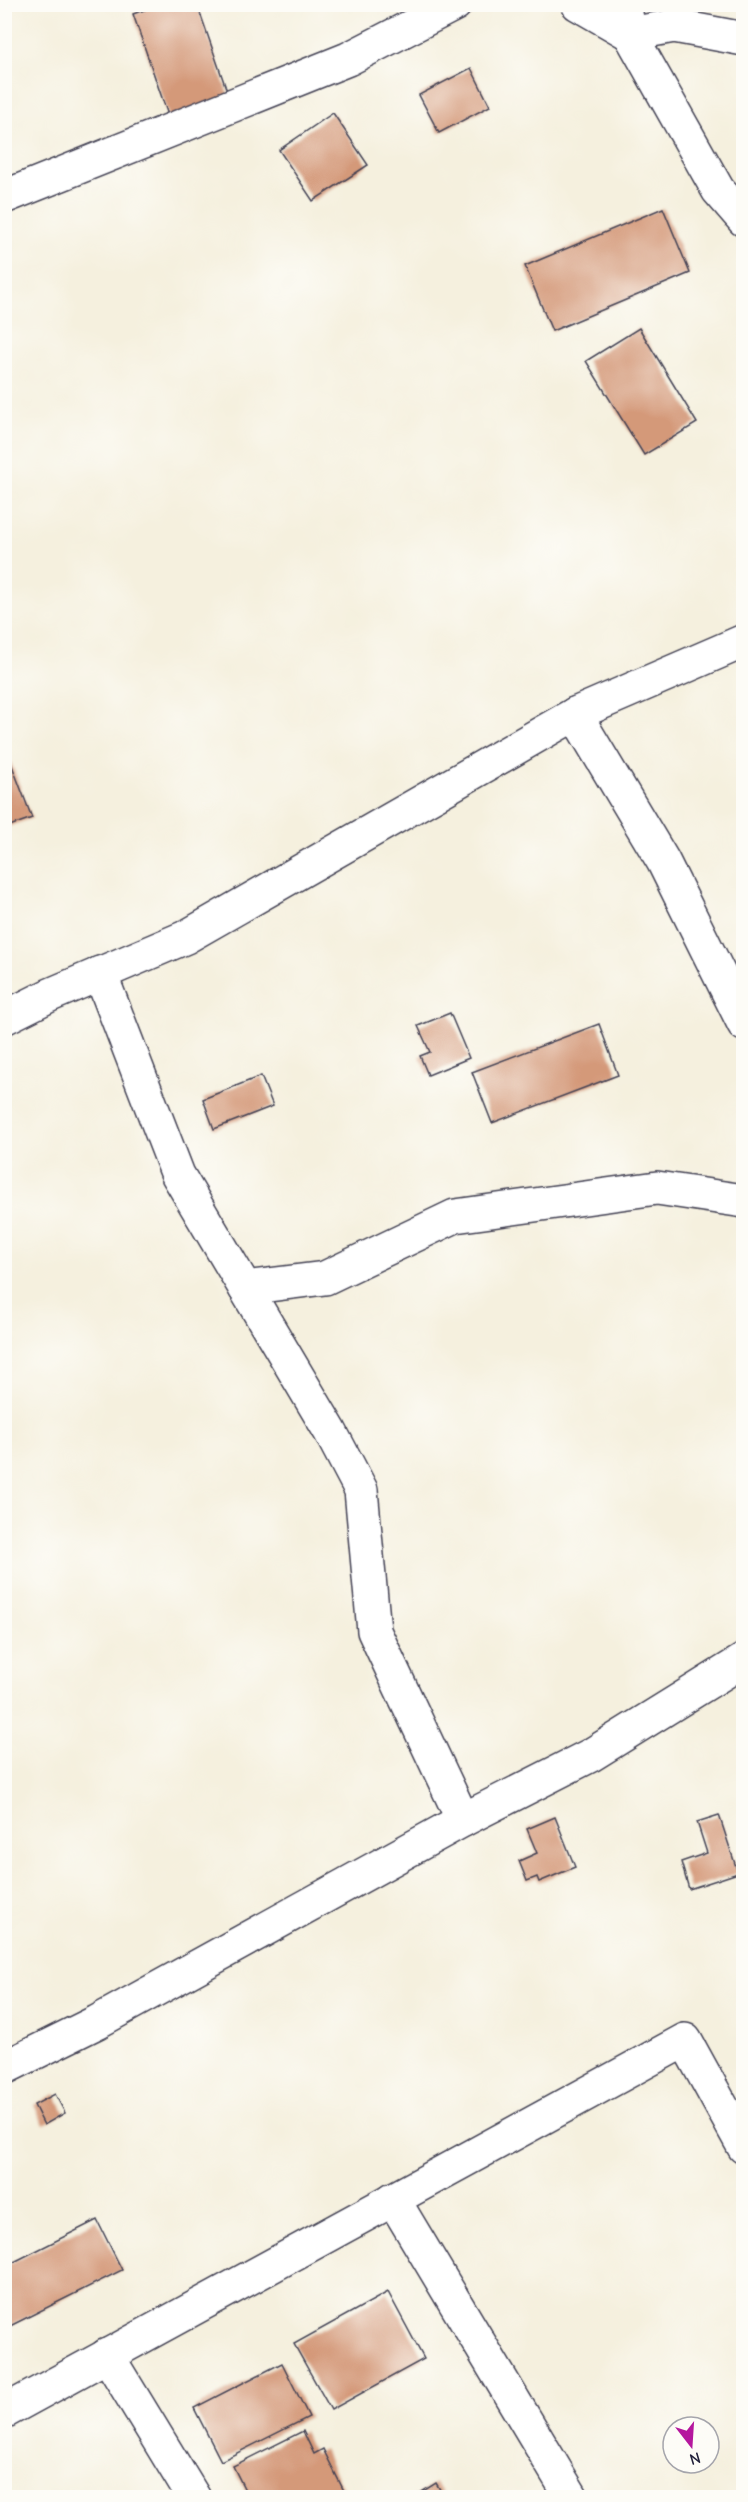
<svg xmlns="http://www.w3.org/2000/svg" width="748" height="2502" viewBox="0 0 748 2502" font-family="'Comic Neue',sans-serif">
  <rect width="100%" height="100%" fill="#fdfcf7"/>
  <filter id="ink" filterUnits="userSpaceOnUse"><feTurbulence type="fractalNoise" baseFrequency=".0167" numOctaves="2"/><feDisplacementMap in="SourceGraphic" scale="12" xChannelSelector="R" yChannelSelector="G"/><feConvolveMatrix kernelMatrix="1 2 1 2 8 2 1 2 1" color-interpolation-filters="sRGB"/></filter>
  <filter id="wash" filterUnits="userSpaceOnUse"><feTurbulence type="fractalNoise" baseFrequency=".008" numOctaves="4" result="noise"/><feDisplacementMap in="SourceGraphic" scale="24" xChannelSelector="R" yChannelSelector="G"/><feGaussianBlur stdDeviation="1.35" result="paint"/><feColorMatrix in="noise" values="0 0 0 0 0 0 0 0 0 0 0 0 0 0 0 0 0 1.4 0 .05"/><feComposite in="paint" operator="in"/></filter>
  <g filter="url(#wash)">
    <rect width="100%" height="100%" fill="#f5f0de"/>
    <g id="blocks">
      <g fill="#d49979">
        <polygon points="161,4 197,4 229,97 169,118 133,14"/>
        <polygon points="471,68 490,106 439,133 419,95"/>
        <polygon points="333,113 368,165 313,201 279,150"/>
        <polygon points="663,208 690,273 552,331 525,266"/>
        <polygon points="639,328 697,423 644,455 586,361"/>
        <polygon points="11,763 32,818 4,828 4,765"/>
        <polygon points="450,1013 469,1058 428,1075 420,1056 430,1052 418,1026"/>
        <polygon points="599,1024 618,1075 492,1123 472,1072"/>
        <polygon points="261,1076 273,1106 214,1129 203,1099"/>
        <polygon points="719,1815 738,1873 689,1889 681,1862 707,1853 697,1822"/>
        <polygon points="555,1817 575,1867 539,1882 537,1877 527,1881 519,1861 537,1853 527,1829"/>
        <polygon points="55,2094 65,2113 44,2125 34,2105"/>
        <polygon points="97,2220 122,2270 4,2329 4,2267"/>
        <polygon points="388,2292 424,2359 331,2410 294,2344"/>
        <polygon points="282,2363 309,2417 221,2461 194,2408"/>
        <polygon points="303,2431 314,2454 323,2449 344,2491 330,2498 249,2498 233,2466"/>
        <polygon points="436,2483 445,2498 412,2498"/>
      </g>
    </g>
  </g>
  <g filter="url(#ink)">
    <use href="#blocks" fill-opacity="0" stroke="#424153" stroke-width="1.5"/>
    <g fill="none" stroke-linecap="round" stroke-linejoin="round">
      <defs>
        <g id="minor">
          <polyline points="578,4 630,34 674,26 744,39"/>
          <polyline points="624,4 630,34 718,190 744,220"/>
          <polyline points="4,197 348,59 455,4"/>
          <polyline points="575,714 663,861 744,1024"/>
          <polyline points="100,973 178,1175 330,1431 361,1490 374,1631 463,1820"/>
          <polyline points="4,1018 50,995 186,937 575,714 744,641"/>
          <polyline points="245,1288 325,1278 455,1216 657,1188 744,1201"/>
          <polyline points="4,2068 97,2022 463,1820 591,1755 744,1660"/>
          <polyline points="393,2199 572,2498"/>
          <polyline points="107,2355 194,2498"/>
          <polyline points="4,2412 685,2040 744,2147"/>
        </g>
      </defs>
      <use href="#minor" stroke="#424153" stroke-width="36"/>
      <use href="#minor" stroke="#fff" stroke-width="33"/>
    </g>
  </g>
  <rect width="748" height="2502" fill="none" stroke="#fdfcf7" stroke-width="24"/>
  <g transform="translate(691 2445) rotate(163)"><circle r="28" fill="#fdfcf7" stroke="#a5a5ac" stroke-width="1.5"/>
  <path d="M0-4.5L10 22L0 15L-10 22Z" fill="#b5179e"/>
  <text y="-9" font-size="16" font-weight="bold" text-anchor="middle" fill="#22223b">N</text>
  </g>
</svg>
